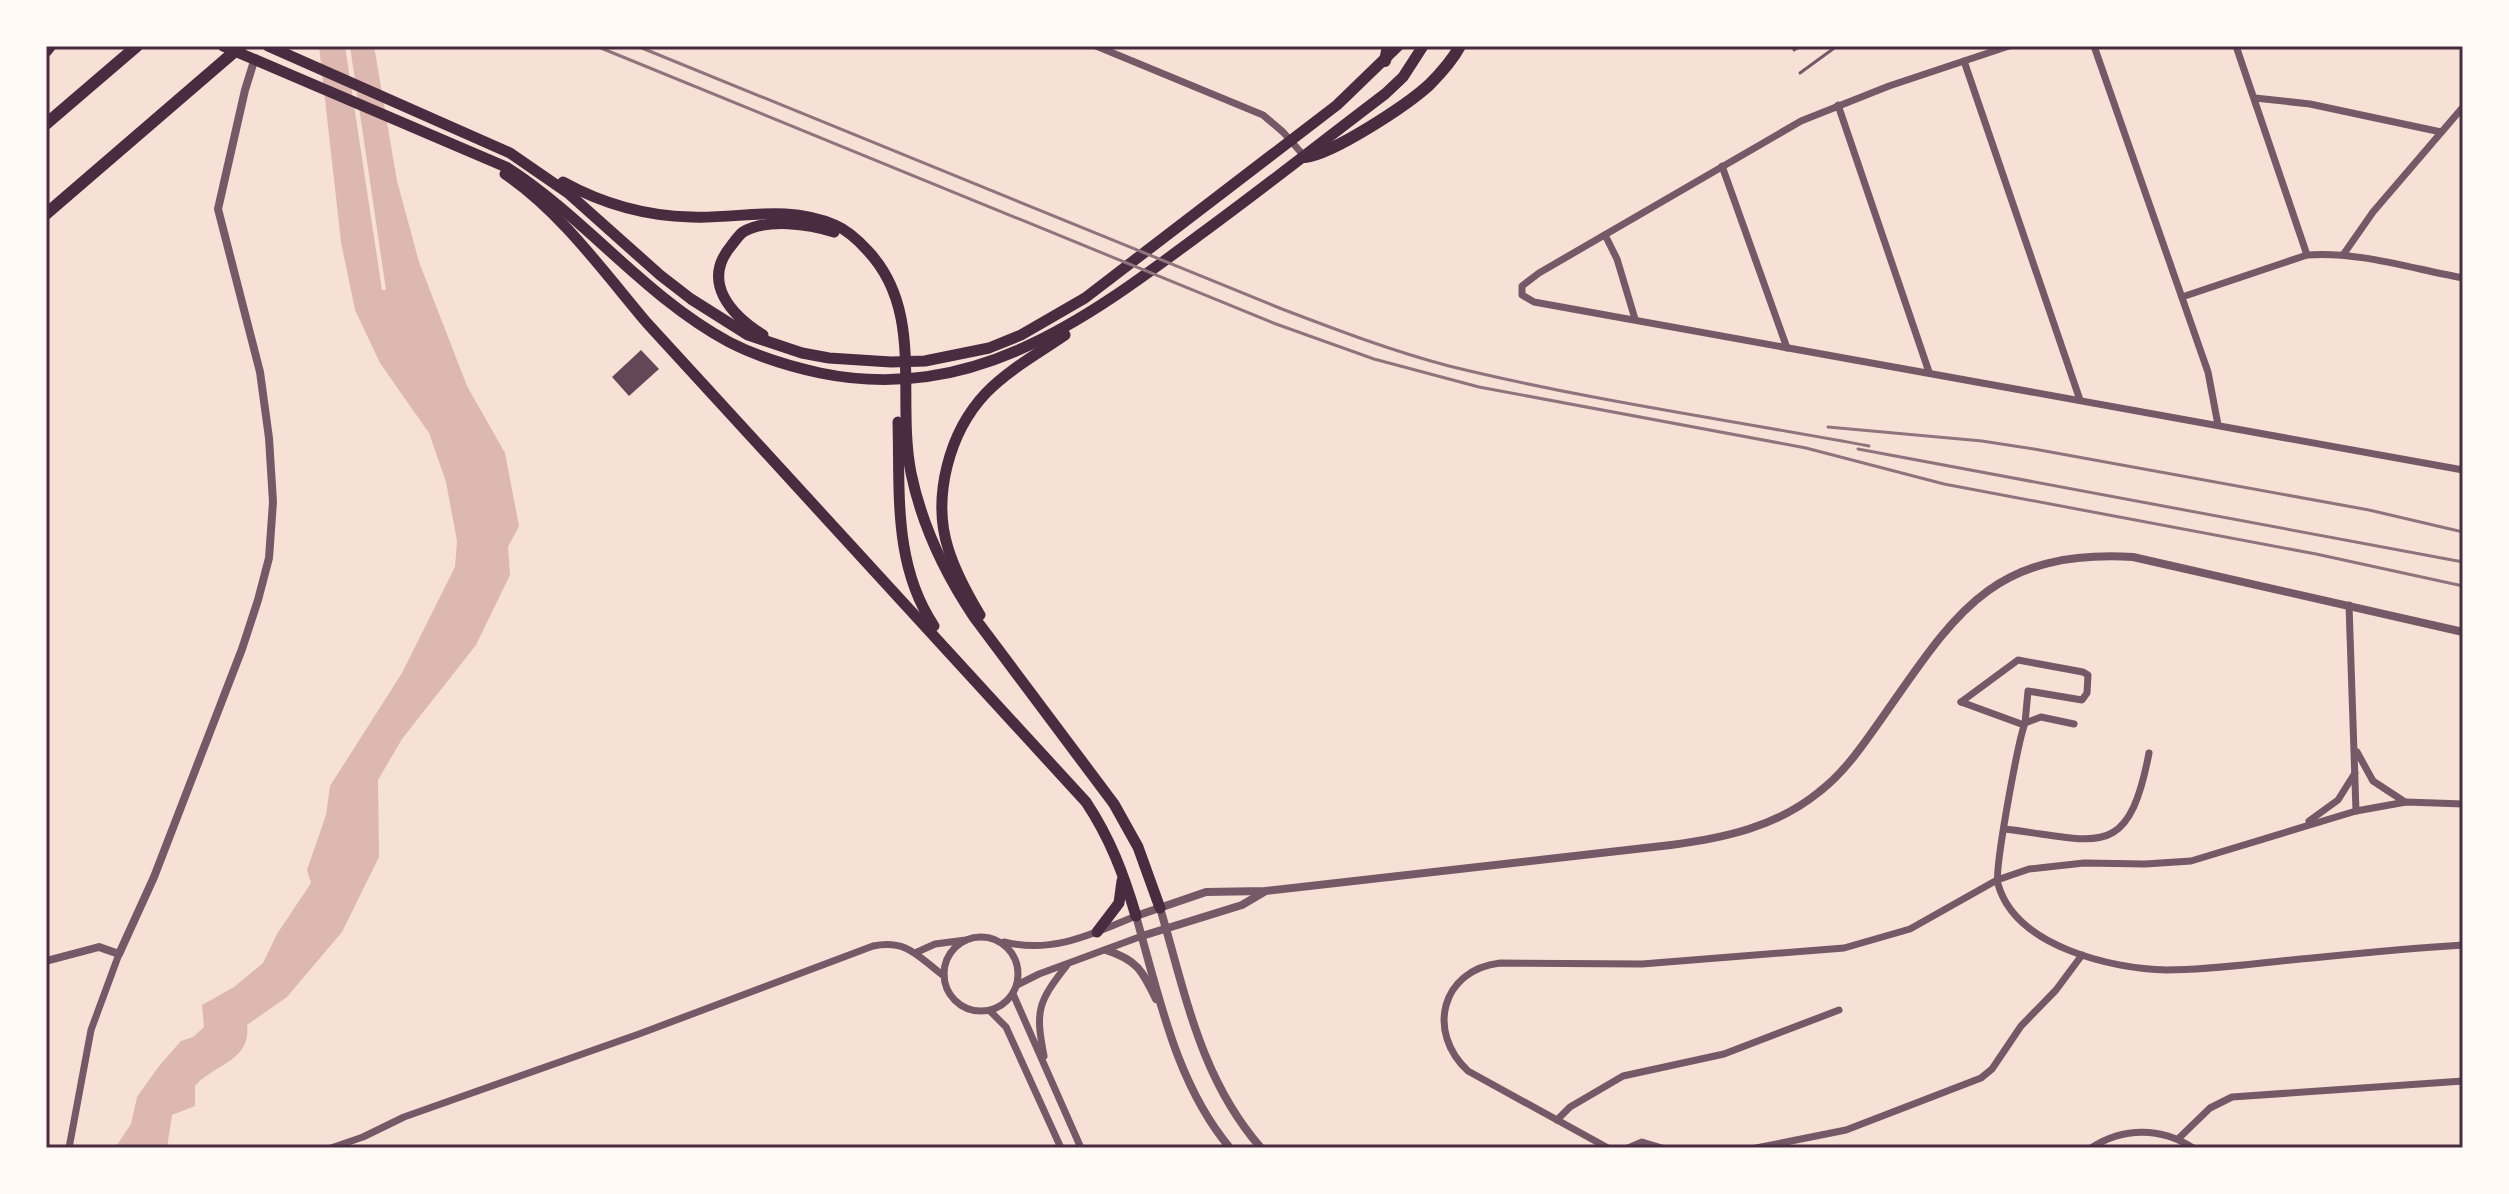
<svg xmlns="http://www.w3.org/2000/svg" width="2509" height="1194" viewBox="0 0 2509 1194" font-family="'Noto Sans',sans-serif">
  <rect width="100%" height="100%" fill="#f7e1d7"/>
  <path fill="#dcb8b0" d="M319,46H345L382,290H386L350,46H374L397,181L419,262L467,386L505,453L519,526L508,547L510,575L476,645L402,739L378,780L379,857L342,932L287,997L247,1025C252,1061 212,1065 195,1086V1106L172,1115L167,1148H115L131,1124L137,1097L159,1066L181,1041L193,1037L204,1027L202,1005L234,987L263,963L277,934L311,883L307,870L326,815L330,786L402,673L455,567L457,541L446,482L429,433L380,363L355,310L341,242Z"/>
  <polygon fill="#644757" points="641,350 659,369 629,396 612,377"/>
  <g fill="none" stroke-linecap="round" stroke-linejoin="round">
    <g stroke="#755966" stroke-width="3">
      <polyline points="1794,50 1801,46"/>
      <polyline points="1800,73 1837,46"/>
    </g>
    <g stroke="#755966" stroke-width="7">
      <polyline points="1096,46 1263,115 1283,132 1305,157"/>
      <polyline points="2009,46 1889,86 1801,121 1539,273 1522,286 1522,295 1534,302 2463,470"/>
      <polyline points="2094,46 2208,372 2218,425"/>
      <polyline points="2236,46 2307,255"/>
      <polyline points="1964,61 2080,400"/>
      <polyline points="2255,98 2310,104 2441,132"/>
      <polyline points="1838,105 1929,372"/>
      <polyline points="1722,166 1787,348"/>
      <polyline points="1605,235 1617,259 1635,319"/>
      <polyline points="2343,255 2373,212 2463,107"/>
      <path d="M2182,297L2307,255C2358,251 2413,269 2463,278"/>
      <polyline points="2349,605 2356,811"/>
      <polyline points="1961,702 2018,660 2083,672 2088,675 2087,693 2082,700 2028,691 2025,723"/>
      <polyline points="1961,702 2024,725"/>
      <path d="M2074,724L2041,717L2025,723C2018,742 1994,870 1998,884C2015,946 2111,969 2167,970C2215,970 2264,962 2312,958C2362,953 2413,948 2463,945"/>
      <polyline points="2357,752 2373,781 2405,802"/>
      <polyline points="2309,821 2338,800 2355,773"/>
      <path d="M2005,829C2098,840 2128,863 2149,753"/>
      <circle cx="981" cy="974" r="37"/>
      <path d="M1004,942C1053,954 1092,934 1136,916"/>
      <polyline points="915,953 935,944 966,940"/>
      <polyline points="1017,985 1039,974 1142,936"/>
      <polyline points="1013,994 1081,1148"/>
      <polyline points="990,1011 1006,1027 1061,1148"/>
      <path d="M1044,1056C1035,1010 1038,1002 1067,965"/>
      <polyline points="1557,1120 1570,1107 1623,1076 1724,1054 1839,1010"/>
      <polyline points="2178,1139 2210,1108 2232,1097 2463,1081"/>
      <polyline points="69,1148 91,1030 119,954"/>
      <path d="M331,1148L363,1137L404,1117L639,1034L873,946C908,939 918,957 944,976"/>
      <path d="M1608,1148L1468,1071C1426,1032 1441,970 1500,963L1642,964L1844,948L1910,929L1997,880L2029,869L2084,863L2145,864L2191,861L2356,811L2406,802L2463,804"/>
      <polyline points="1628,1148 1642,1142 1662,1148"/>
      <polyline points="1756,1148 1846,1130 1981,1078 1992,1069 2021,1026 2056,990 2082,955"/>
      <path d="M2091,1148C2123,1127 2161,1127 2193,1148"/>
    </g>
    <g stroke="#755966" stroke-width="8">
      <path d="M1160,908C1186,995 1200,1078 1261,1148"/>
      <polyline points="1142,936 1242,905 1264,892"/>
      <path d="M1106,950C1137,960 1142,970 1156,999"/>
      <polyline points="46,961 99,947 119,954 154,877 242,649 258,600 269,558 273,502 269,438 260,372 218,209 245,90 255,58"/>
      <path d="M1230,1148C1176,1084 1159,996 1136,916L1206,892L1265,891L1671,845C1724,838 1776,827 1819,792C1845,772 1863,745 1882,718C1955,614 1991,549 2133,557L2463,632"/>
    </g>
    <g stroke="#4a2c40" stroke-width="11">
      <path d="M223,46L506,167C586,218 645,297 729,342C758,357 788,366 820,373C971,404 1084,321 1198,236C1261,190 1323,141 1385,94L1403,77L1423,46"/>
      <polyline points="268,46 510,153 568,193 660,275 691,299 748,335 802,353 829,358 891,362 925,361 989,348 1021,335 1085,298 1337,105 1398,46"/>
      <path d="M505,174C561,212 603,271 647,323L1086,802C1110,838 1124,875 1136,916"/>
      <path d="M563,182C603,204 645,216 691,217C742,219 784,204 835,225C847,230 859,241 868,251C925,312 896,397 911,473C922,526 944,572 974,617L1114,804L1138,847L1160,908"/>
      <path d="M763,335C731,315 701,282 731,246C734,242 739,235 743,232C767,218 809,224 834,232"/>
      <path d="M898,422C900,492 893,565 934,626"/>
      <path d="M980,615C968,595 955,571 948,548C932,497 949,432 986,393C1008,370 1039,353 1065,335"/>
      <polyline points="1097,932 1119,903 1122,881"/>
    </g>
    <g stroke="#4a2c40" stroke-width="12">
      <polyline points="46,51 50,46"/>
      <polyline points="1385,61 1388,46"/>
      <polyline points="46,124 137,46"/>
      <path d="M1305,157C1333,154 1407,105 1429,85C1441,73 1452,61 1460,46"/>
      <polyline points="46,214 241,46"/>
    </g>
    <g stroke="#8f747c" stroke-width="3">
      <polyline points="596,46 1276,324 1374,359 1479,387 1806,448 1944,484 2316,554 2463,586"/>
      <path d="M637,46L1282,309C1337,330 1392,351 1449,366C1587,400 1729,420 1869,446"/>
      <polyline points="1828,427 1982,441 2034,449 2369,510 2463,532"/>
      <polyline points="1858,449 2463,562"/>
    </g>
  </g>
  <rect width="2509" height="1194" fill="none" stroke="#fffaf5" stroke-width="96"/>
  <rect x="48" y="48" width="2413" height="1098" fill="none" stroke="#4a2c40" stroke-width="3"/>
</svg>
